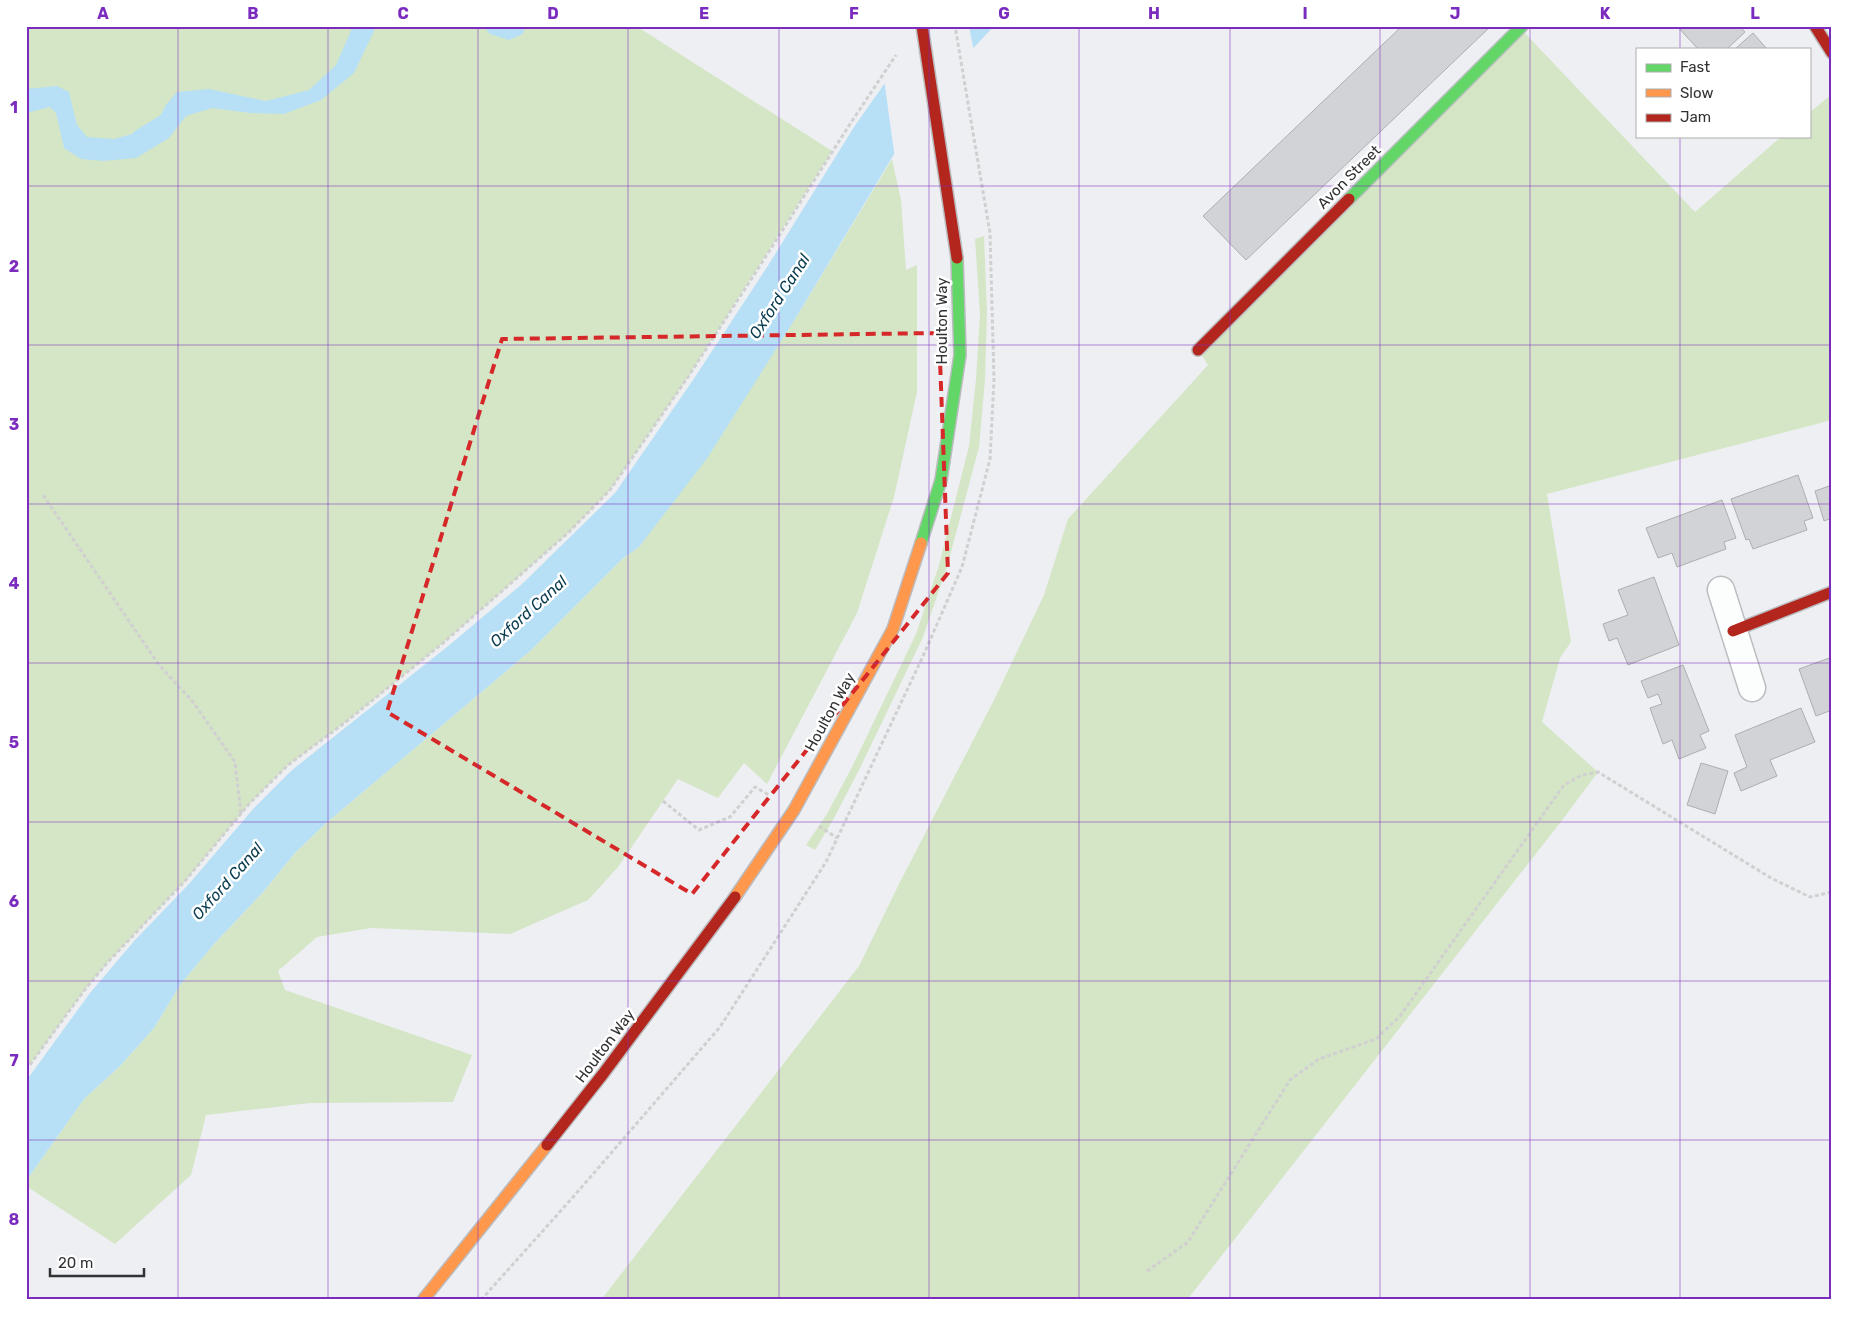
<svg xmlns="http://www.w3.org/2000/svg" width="1858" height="1326" viewBox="0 0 1858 1326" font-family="Rubik,sans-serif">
  <rect width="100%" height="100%" fill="#eeeff3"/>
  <g fill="#d4e6c6">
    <polygon points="26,26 636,26 832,151 688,377 610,490 569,532 443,643 347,721 288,765 249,804 185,881 107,963 86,988 26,1070"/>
    <polygon points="1520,28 1695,212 1782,136 1809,136 1809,113 1832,94 1832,420 1547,494 1571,642 1560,658 1542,722 1598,772 1563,819 1187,1300 601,1300 859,966 899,884 994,700 1044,595 1068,519 1208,365 1198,350"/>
    <polygon points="892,159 901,200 906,270 917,265 917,392 894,497 857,613 767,784 744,763 718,798 678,779 618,867 588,900 510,934 371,928 317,937 278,971 285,990 472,1055 453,1102 310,1103 206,1115 191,1175 115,1244 26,1186 26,1181 84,1099 120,1066 154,1028 180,985 214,944 264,891 294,854 325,824 530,651 621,560 639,547 795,319"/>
    <polygon points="984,236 987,312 985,380 979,447 947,567 923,637 860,768 834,818 815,850 806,845 827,814 853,765 916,634 939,565 969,446 976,379 980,314 975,239"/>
  </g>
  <g fill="#b7e0f6">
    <polygon points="353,26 374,26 374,31 354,73 321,100 284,114 250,113 212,108 186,116 169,138 136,158 103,161 81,159 64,148 56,113 50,107 26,113 26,89 57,86 69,92 77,125 87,137 114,139 154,128 166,105 177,92 209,89 266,101 309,90 336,65"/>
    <polygon points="483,26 525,26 523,34 509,40 490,34"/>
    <polygon points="925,26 994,26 936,88 914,121 795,319 708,457 639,547 621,560 530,651 325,824 294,854 264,891 214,944 180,985 154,1028 120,1066 84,1099 26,1181 26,1081 90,993 135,940 188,885 254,808 292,770 447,647 522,584 615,493 693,380 769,264 854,127"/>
  </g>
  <polygon fill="#eeeff3" points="922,26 969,26 974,52 938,90 895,159 884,79"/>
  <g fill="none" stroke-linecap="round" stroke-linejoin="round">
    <polyline stroke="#b7e0f6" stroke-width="9" points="137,135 166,117"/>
  </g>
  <g fill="#d2d3d6" stroke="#aeaeb1">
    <polygon points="1402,26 1491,26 1246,260 1203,216"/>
    <polygon points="1677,26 1739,26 1745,32 1727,49 1698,49"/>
    <polygon points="1753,33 1767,49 1735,49"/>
    <polygon points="1798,475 1813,518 1804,521 1807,530 1753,549 1749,539 1746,540 1731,499"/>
    <polygon points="1832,485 1832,518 1824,521 1815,491"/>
    <polygon points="1722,500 1736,538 1724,542 1726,549 1677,567 1672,553 1658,558 1646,528"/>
    <polygon points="1654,577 1679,645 1628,665 1617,638 1609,641 1603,624 1628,615 1618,590"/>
    <polygon points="1832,657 1832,710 1816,716 1799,669"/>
    <polygon points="1683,665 1709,731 1700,735 1706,748 1679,759 1672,740 1663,744 1650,708 1662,704 1658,694 1648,698 1641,681"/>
    <polygon points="1801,708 1815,742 1770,760 1777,776 1741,791 1734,773 1747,767 1735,735"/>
    <polygon points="1701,763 1728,771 1715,814 1687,805"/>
  </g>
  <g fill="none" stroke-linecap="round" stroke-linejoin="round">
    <defs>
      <polyline id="street" points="1721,590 1752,688"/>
      <g id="fast">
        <polyline points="1349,199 1522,26"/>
        <polyline points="921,543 941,480 960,355 957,258"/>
      </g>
      <g id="slow">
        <polyline points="735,897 794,810 893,629 921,543"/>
        <polyline points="423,1300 547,1145"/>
      </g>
      <g id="jam">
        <polyline points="922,26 957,258"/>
        <polyline points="1815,26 1832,53"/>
        <polyline points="1198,350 1349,199"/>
        <polyline points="1733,631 1832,592"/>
        <polyline points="547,1145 603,1074 735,897"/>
      </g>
    </defs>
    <use href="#street" stroke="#bbbcbf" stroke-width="29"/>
    <use href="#fast" stroke="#bbbcbf" stroke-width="14"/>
    <use href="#slow" stroke="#bbbcbf" stroke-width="14"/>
    <use href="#jam" stroke="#bbbcbf" stroke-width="14"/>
    <g stroke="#d0d0d1" stroke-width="3" stroke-dasharray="4 2.5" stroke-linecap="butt">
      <polyline points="43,495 159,665 193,702 235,762 241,814"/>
      <polyline points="663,801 699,830 730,817 755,787 769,795"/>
      <polyline points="819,826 837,838"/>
      <polyline points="26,1070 86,988 107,963 185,881 249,804 288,765 347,721 443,643 569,532 610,490 688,377 763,261 850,124 896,55"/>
      <polyline points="1147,1271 1188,1242 1290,1080 1319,1059 1376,1039 1400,1016 1564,785 1582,775 1598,772 1771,878 1810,897 1832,892"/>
      <polyline points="481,1300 574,1196 720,1027 826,862 924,654 962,567 990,459 994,379 990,233 955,26"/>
    </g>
    <use href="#street" stroke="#fcfdfd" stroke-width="26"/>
    <use href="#fast" stroke="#63d668" stroke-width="11"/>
    <use href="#slow" stroke="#ff974d" stroke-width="11"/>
    <use href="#jam" stroke="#b3261e" stroke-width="11"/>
  </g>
  <path fill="none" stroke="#d62828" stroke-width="4" stroke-dasharray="10 6" stroke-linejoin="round" d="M939,333L948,573L692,894L387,712L502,339Z"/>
  <path fill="none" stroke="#7b2cbf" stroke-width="1" stroke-opacity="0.55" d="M178,26V1300M328,26V1300M478,26V1300M628,26V1300M779,26V1300M929,26V1300M1079,26V1300M1230,26V1300M1380,26V1300M1530,26V1300M1680,26V49M1680,136V1300M26,186H1832M26,345H1832M26,504H1832M26,663H1832M26,822H1832M26,981H1832M26,1140H1832"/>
  <g text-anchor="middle" stroke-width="5" stroke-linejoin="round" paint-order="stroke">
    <g font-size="15" fill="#313234" stroke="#fff">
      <text transform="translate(1349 177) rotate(-45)" y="5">Avon Street</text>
      <text transform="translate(942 321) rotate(-90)" y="5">Houlton Way</text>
      <text transform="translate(830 712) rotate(-61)" y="5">Houlton Way</text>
      <text transform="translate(605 1046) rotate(-53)" y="5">Houlton Way</text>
    </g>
    <g font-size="16" font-style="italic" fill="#093c4f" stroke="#fff">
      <text transform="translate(779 296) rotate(-57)" y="6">Oxford Canal</text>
      <text transform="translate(528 611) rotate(-42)" y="6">Oxford Canal</text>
      <text transform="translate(227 881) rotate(-48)" y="6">Oxford Canal</text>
    </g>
  </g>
  <rect width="1858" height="1326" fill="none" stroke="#ffffff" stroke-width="55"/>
  <rect x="1636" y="48" width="175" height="90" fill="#ffffff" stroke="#adadae"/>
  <rect x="1646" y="64" width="25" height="8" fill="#63d668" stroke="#adadae"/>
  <text x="1680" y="72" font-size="15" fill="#313234">Fast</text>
  <rect x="1646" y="89" width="25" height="8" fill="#ff974d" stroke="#adadae"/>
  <text x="1680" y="98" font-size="15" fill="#313234">Slow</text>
  <rect x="1646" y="114" width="25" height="8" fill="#b3261e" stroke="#adadae"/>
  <text x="1680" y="122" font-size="15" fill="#313234">Jam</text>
  <path d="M50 1268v8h94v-8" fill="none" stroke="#313234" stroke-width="2.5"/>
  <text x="58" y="1268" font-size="15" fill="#313234" stroke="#ffffff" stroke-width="4" paint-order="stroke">20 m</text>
  <rect x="28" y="28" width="1802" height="1270" fill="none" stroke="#7b2cbf" stroke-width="2"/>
  <g font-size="16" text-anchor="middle" font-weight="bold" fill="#7b2cbf">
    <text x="103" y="19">A</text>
    <text x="253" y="19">B</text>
    <text x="403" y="19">C</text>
    <text x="553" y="19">D</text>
    <text x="704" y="19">E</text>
    <text x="854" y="19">F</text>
    <text x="1004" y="19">G</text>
    <text x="1154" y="19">H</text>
    <text x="1305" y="19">I</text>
    <text x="1455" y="19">J</text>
    <text x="1605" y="19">K</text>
    <text x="1755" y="19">L</text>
    <text x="14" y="113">1</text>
    <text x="14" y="272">2</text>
    <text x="14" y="430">3</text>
    <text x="14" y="589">4</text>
    <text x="14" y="748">5</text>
    <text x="14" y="907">6</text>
    <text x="14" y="1066">7</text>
    <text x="14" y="1225">8</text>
  </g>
</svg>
